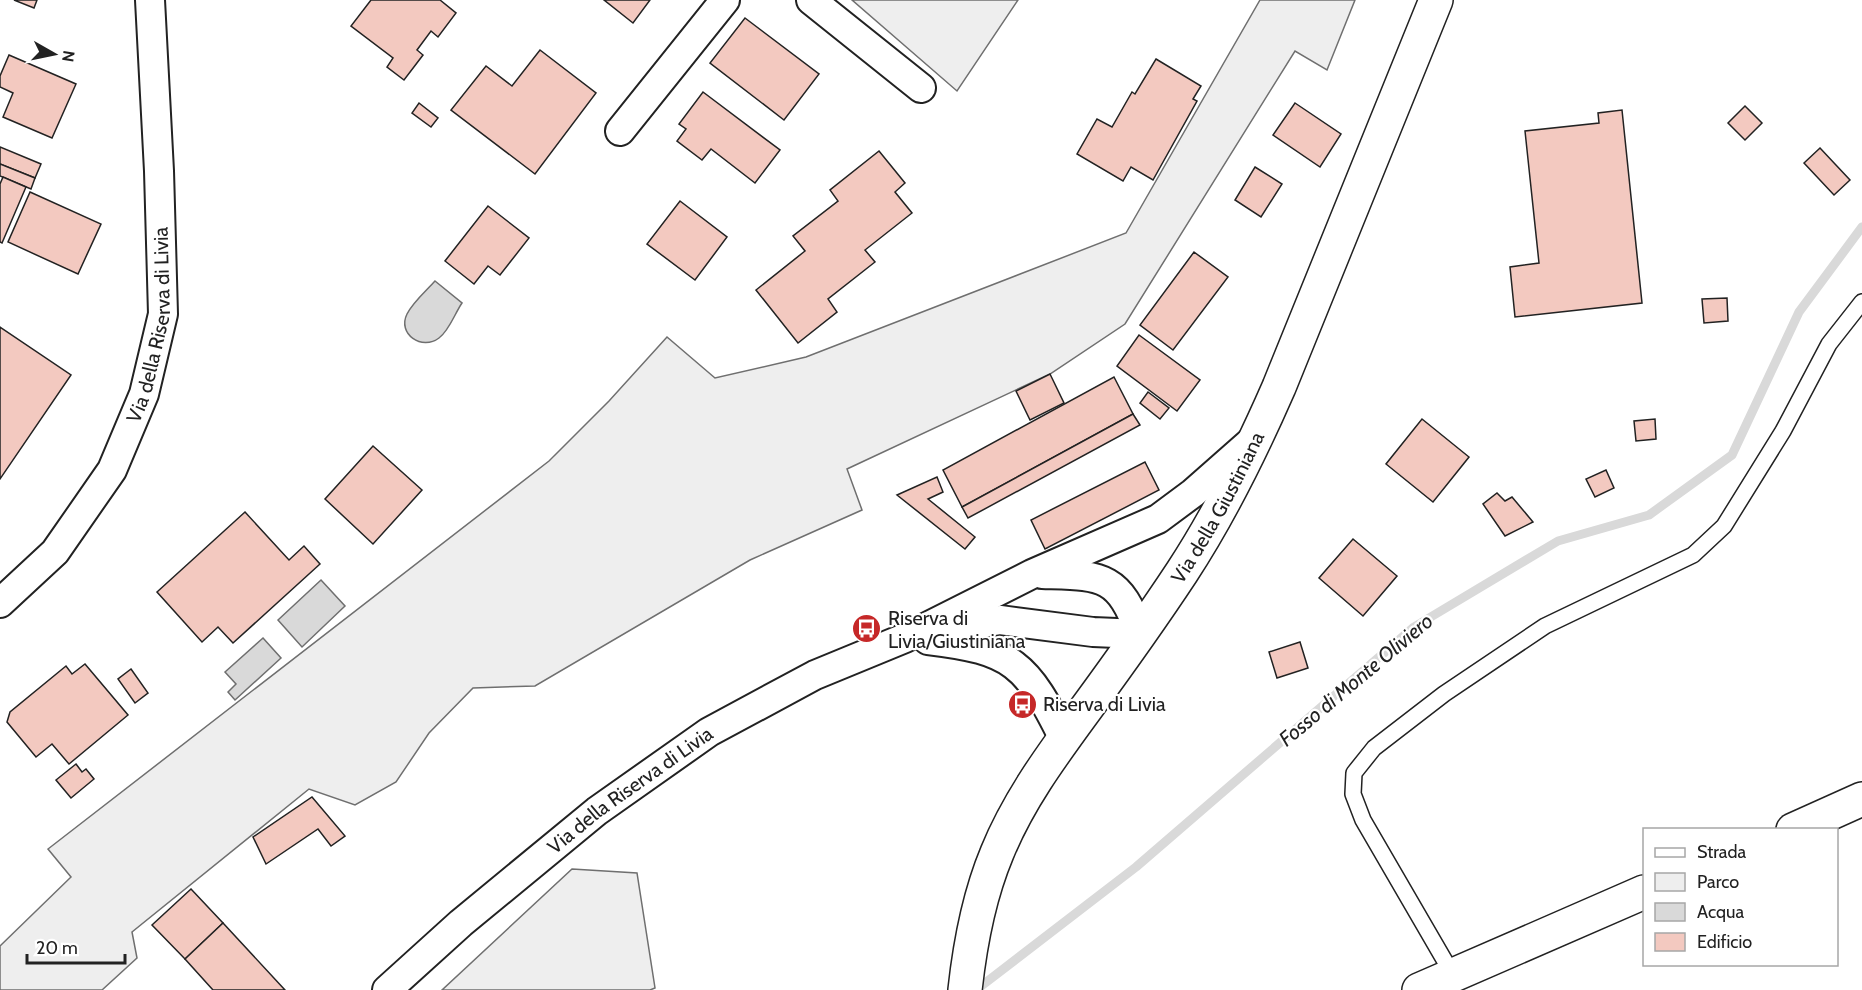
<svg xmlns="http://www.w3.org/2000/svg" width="1862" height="990" viewBox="0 0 1862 990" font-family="Cabin,sans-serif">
  <rect width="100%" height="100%" fill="#fff"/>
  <g fill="#eee" stroke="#6f6f6f" stroke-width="1.5">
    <polygon points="852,0 1018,0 957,91"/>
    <polygon points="1260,0 1355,0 1327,70 1295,51 1125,324 1050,374 847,469 862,510 750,560 535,686 473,688 429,733 396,782 355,805 309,789 132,932 137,958 102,990 0,990 0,946 71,877 48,849 549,461 609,401 667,337 715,378 806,357 1126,233"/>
    <polygon points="572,869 637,873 655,988 650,990 442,990"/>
  </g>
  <g fill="#d9d9d9" stroke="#6f6f6f" stroke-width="1.5">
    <path d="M435,281L462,303C455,313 449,331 439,338C422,351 397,334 407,314C413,302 426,291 435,281Z"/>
    <polygon points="321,580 345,606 302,647 278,620"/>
    <polygon points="263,638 281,658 235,700 228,692 236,684 225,672"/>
  </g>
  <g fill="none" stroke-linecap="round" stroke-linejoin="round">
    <polyline stroke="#d9d9d9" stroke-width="9" points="976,990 1136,867 1414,627 1558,541 1649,515 1732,455 1799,312 1862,227"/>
  </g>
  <g fill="#f3c9c0" stroke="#222" stroke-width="1.5">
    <polygon points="14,0 37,0 34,8"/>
    <polygon points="371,0 440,0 456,13 438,37 431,31 417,50 423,55 404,80 387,67 393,58 351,26"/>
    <polygon points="604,0 650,0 633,23"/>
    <polygon points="745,18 819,74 784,120 710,63"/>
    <polygon points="540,50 596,93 535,174 451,110 486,66 512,86"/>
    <polygon points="9,55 76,84 52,138 3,117 13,93 0,87 0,76"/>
    <polygon points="1156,59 1201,86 1193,99 1197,101 1153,180 1131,167 1123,181 1077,154 1097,119 1112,127 1132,92 1135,94"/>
    <polygon points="703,92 780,150 755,183 711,149 702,160 677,141 686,129 679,124"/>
    <polygon points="419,103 438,118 431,127 412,113"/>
    <polygon points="1295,103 1341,134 1320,167 1273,135"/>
    <polygon points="1745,106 1762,123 1745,140 1728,123"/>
    <polygon points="1622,110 1642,303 1515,317 1510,267 1539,263 1525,131 1599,123 1598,113"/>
    <polygon points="0,147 41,164 35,178 0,164"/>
    <polygon points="1820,148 1850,180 1834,195 1804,163"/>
    <polygon points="879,151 905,183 895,192 912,213 865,250 875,262 828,299 837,312 798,343 756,290 805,251 793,236 838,201 830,190"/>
    <polygon points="0,164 35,178 31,189 0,176"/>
    <polygon points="1255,167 1282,184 1261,217 1235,200"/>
    <polygon points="3,177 26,187 2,243 0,242 0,184"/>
    <polygon points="30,192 101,224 78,274 8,242"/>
    <polygon points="680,201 727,237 695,280 647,244"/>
    <polygon points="488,206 529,238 500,275 488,266 474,284 445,261"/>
    <polygon points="1194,252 1228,277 1173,350 1140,325"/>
    <polygon points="1727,298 1728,321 1704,323 1702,299"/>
    <polygon points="0,327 71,375 0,479"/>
    <polygon points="1139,335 1200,380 1177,411 1117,366"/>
    <polygon points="1050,374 1064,403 1030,420 1016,391"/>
    <polygon points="1114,377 1133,414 962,507 943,470"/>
    <polygon points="1148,392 1169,408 1160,419 1140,403"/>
    <polygon points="1133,414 1140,425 968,518 962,507"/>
    <polygon points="1422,419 1469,457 1433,502 1386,464"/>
    <polygon points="1655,419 1656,439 1636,441 1634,421"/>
    <polygon points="373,446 422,490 373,544 325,499"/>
    <polygon points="1145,462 1159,490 1045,549 1031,520"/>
    <polygon points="1606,470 1614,488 1595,497 1586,479"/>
    <polygon points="937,477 943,492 928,499 975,537 965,549 897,495"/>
    <polygon points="1497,493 1505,501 1512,497 1533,522 1505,536 1483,504"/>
    <polygon points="245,512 289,560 304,546 320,564 233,643 218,627 202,642 157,592"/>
    <polygon points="1353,539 1397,576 1363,616 1319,578"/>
    <polygon points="1300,642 1308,668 1277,678 1269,652"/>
    <polygon points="85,664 128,715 69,764 52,744 36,757 7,722 10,712 66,666 72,674"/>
    <polygon points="131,669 148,693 135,703 118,679"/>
    <polygon points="76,764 82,772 86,769 94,779 71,798 56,780"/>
    <polygon points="312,797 345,836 331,846 318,829 266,864 253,837"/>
    <polygon points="191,889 223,923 185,959 152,925"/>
    <polygon points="223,923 285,990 213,990 185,959"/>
  </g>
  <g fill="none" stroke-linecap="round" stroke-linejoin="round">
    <defs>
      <polyline id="lane" points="1453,975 1363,820 1353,794 1354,773 1374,748 1444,694 1545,626 1693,555 1724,526 1783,431 1829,344 1862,302"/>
      <g id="street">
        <polyline points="811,0 921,88"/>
        <polyline points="620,131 725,0"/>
        <path id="s1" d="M0,603L55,552L112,470L144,394L163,314L159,171L150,0"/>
        <path d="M942,630L1000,620L1093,632L1140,634C1119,573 1100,576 1042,574"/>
        <path d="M928,640C1013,650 1027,664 1064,739"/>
        <path id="s2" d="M387,990L461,923L597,811L709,732L815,675L905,638L1032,574L1158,519L1193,493L1252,441"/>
      </g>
      <g id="secondary">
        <polyline points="1793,830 1862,799"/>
        <path id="s3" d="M965,990C970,944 979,896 997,853C1018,801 1052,755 1085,710C1118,665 1151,619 1182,572C1220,514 1251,451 1279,387L1436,0"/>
        <polyline points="1419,990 1644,892"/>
      </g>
    </defs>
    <use href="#lane" stroke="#222" stroke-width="18"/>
    <use href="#street" stroke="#222" stroke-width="32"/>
    <use href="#secondary" stroke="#222" stroke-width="36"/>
    <use href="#lane" stroke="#fff" stroke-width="15"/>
    <use href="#street" stroke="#fff" stroke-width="28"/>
    <use href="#secondary" stroke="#fff" stroke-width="33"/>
  </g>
  <defs>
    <symbol id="bus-disc" viewBox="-11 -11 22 22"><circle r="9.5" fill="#c62828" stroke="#fff"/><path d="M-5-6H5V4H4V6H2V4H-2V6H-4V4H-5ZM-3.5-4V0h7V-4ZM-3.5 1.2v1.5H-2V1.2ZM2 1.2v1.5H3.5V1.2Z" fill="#fff"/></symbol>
  </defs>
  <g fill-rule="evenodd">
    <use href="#bus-disc" x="850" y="612" width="33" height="33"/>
    <use href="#bus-disc" x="1006" y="688" width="33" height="33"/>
  </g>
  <g text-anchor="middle" stroke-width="4.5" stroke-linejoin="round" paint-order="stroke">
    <g font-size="20" fill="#222" stroke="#fff">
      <text dy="7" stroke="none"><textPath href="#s1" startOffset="327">Via della Riserva di Livia</textPath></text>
      <text dy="7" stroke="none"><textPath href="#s3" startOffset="552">Via della Giustiniana</textPath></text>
      <text dy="7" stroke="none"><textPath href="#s2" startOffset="315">Via della Riserva di Livia</textPath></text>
    </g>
    <g font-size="20" fill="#222" stroke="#fff" text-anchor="start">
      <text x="888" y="625">Riserva di<tspan x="888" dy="23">Livia/Giustiniana</tspan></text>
      <text x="1043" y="711">Riserva di Livia</text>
    </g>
    <g font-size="21" font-style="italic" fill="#222" stroke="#fff">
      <text transform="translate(1356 680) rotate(-40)" y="7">Fosso di Monte Oliviero</text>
    </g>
  </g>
  <rect x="1643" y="828" width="195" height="138" fill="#ffffff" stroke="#a7a7a7" stroke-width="1.5"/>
  <rect x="1655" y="848" width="30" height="9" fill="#ffffff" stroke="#a7a7a7" stroke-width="1.5"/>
  <text x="1697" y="858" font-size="18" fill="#222222">Strada</text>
  <rect x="1655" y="873" width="30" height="18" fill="#eeeeee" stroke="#a7a7a7" stroke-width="1.5"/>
  <text x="1697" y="888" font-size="18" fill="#222222">Parco</text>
  <rect x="1655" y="903" width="30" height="18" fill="#d9d9d9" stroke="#a7a7a7" stroke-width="1.5"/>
  <text x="1697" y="918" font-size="18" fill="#222222">Acqua</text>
  <rect x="1655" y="933" width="30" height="18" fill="#f3c9c0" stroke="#a7a7a7" stroke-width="1.5"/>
  <text x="1697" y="948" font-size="18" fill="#222222">Edificio</text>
  <g transform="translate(54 54) rotate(99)" stroke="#ffffff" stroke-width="4.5" paint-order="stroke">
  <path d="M0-4.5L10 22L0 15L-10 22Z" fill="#222222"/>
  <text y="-9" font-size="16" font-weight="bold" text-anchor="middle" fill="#222222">N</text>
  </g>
  <path d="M27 954v9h98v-9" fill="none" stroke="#222222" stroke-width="3"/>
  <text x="36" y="954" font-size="18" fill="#222222" stroke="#ffffff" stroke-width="4.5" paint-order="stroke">20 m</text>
</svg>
